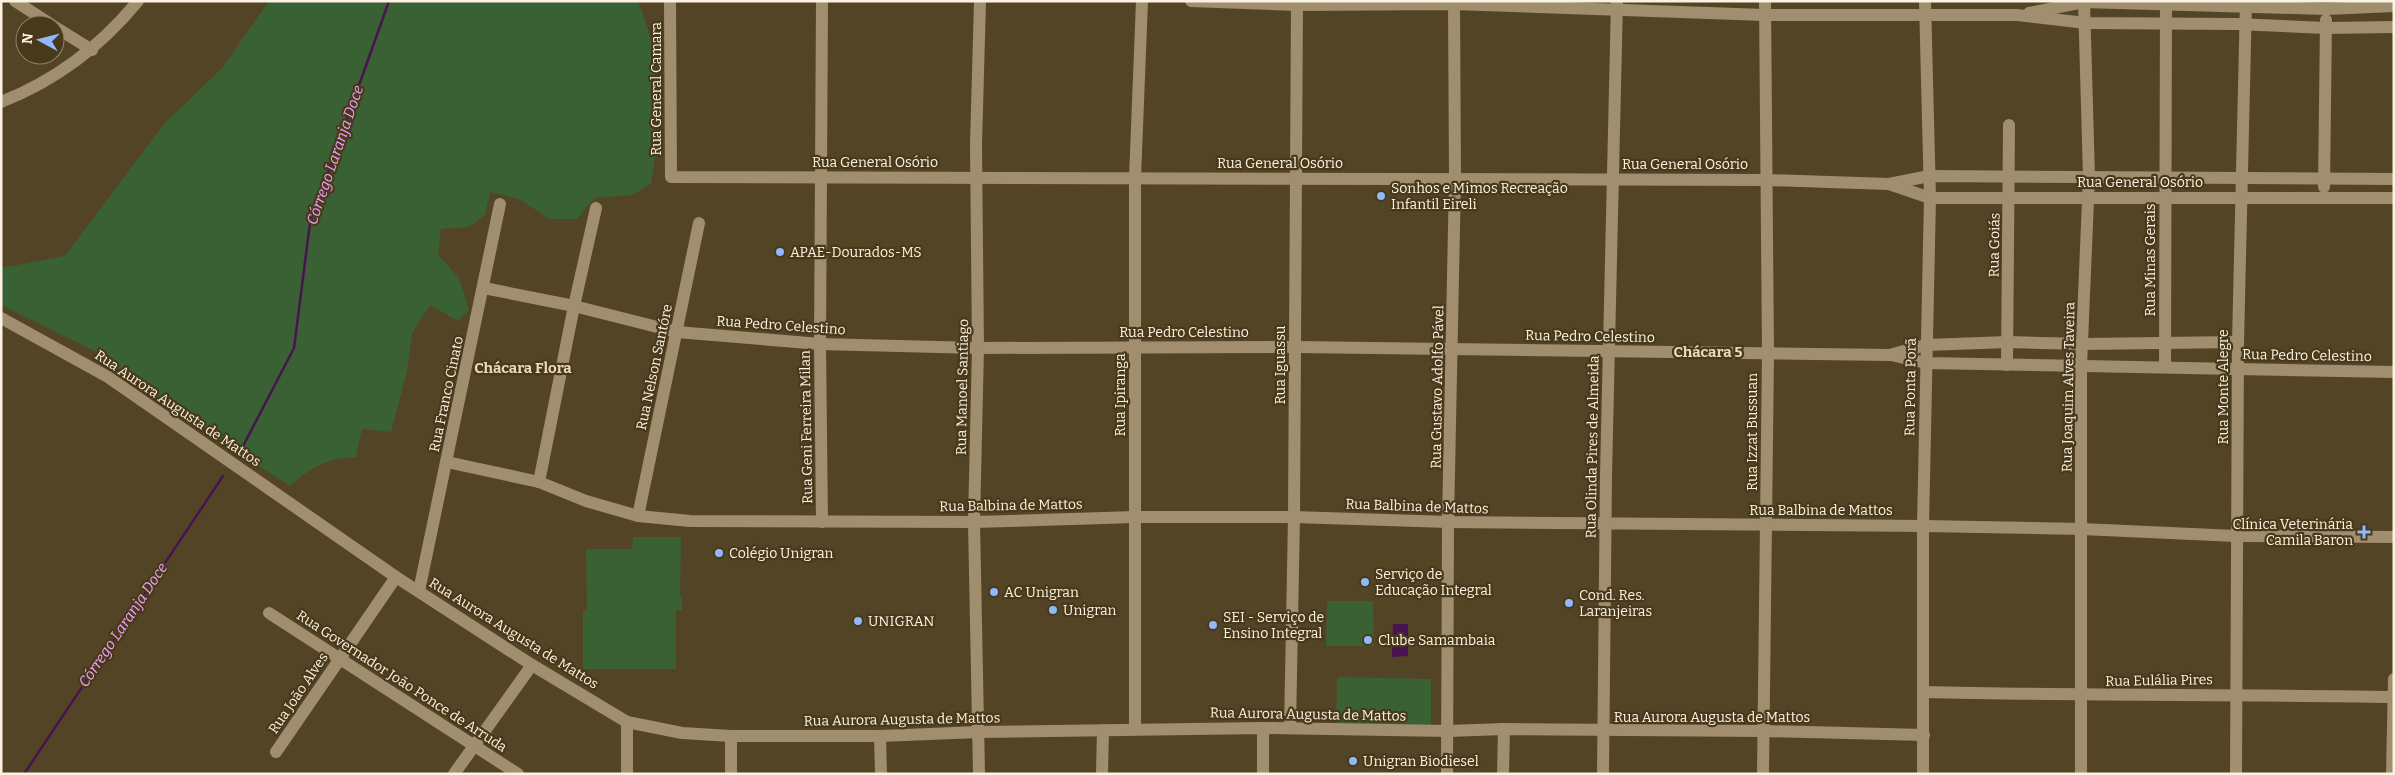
<svg xmlns="http://www.w3.org/2000/svg" width="2395" height="775" viewBox="0 0 2395 775" font-family="Bitter,serif">
  <rect width="100%" height="100%" fill="#544426"/>
  <g fill="#396134">
    <path d="M269,1H638C663,60 662,122 651,183L633,195L595,198L577,219H549L520,199L490,192L485,215L469,227L441,229L438,255L459,278L469,310L458,321L430,305L412,333L407,372L391,432L362,429L356,457C329,457 309,468 290,486L229,447L178,409L155,397L101,354L1,305V268L65,256L164,124L222,68Z"/>
    <polygon points="633,537 681,537 680,596 682,596 682,610 676,611 676,669 583,669 583,611 587,611 586,549 632,549"/>
    <polygon points="1327,601 1373,601 1374,646 1326,646"/>
    <polygon points="1337,677 1431,679 1431,726 1336,725"/>
  </g>
  <polygon fill="#491352" points="1393,624 1408,624 1408,656 1392,657"/>
  <g fill="none" stroke-linecap="round" stroke-linejoin="round">
    <g stroke="#491352" stroke-width="2.5">
      <polyline points="241,450 294,348 310,223 389,1"/>
      <polyline points="24,774 223,476"/>
    </g>
    <g stroke="#a08e6e" stroke-width="12">
      <polyline points="15,1 52,25"/>
      <polyline points="670,1 671,177 1767,180 1889,184 1929,176 2394,179"/>
      <polyline points="1191,1 1297,5 1454,4 1765,15 2017,15 2086,23 2236,24 2326,28 2394,27"/>
      <polyline points="2029,13 2084,2 2326,9 2394,6"/>
      <polyline points="55,27 92,50"/>
      <path d="M1,102C55,81 101,46 138,1"/>
      <polyline points="1889,184 1930,198 2394,198"/>
      <polyline points="2324,187 2326,20"/>
      <polyline points="484,288 574,306 677,332 820,344 978,348 1295,347 1891,355 1926,363 2394,372"/>
      <polyline points="1,318 108,377 396,577 532,665 627,722 682,733 731,736 880,736 979,732 1263,728 1448,731 1504,729 1764,731 1924,735"/>
      <polyline points="1893,354 1926,345 2008,342 2083,344 2238,342"/>
      <polyline points="2007,365 2009,125"/>
      <polyline points="2165,367 2166,3"/>
      <polyline points="447,462 539,482 586,501 638,516 690,521 974,522 1135,517 1294,517 1448,522 1923,526 2082,529 2236,536 2394,537"/>
      <polyline points="539,482 574,306 596,208"/>
      <polyline points="638,516 699,223"/>
      <polyline points="822,522 820,344 822,1"/>
      <polyline points="419,591 500,204"/>
      <polyline points="269,613 518,774"/>
      <path d="M1924,692C2081,696 2237,694 2394,697"/>
      <polyline points="627,722 627,774"/>
      <polyline points="1263,728 1263,774"/>
      <polyline points="1290,728 1294,517 1297,1"/>
      <polyline points="1135,729 1135,178 1142,1"/>
      <polyline points="731,736 731,774"/>
      <polyline points="880,736 881,774"/>
      <polyline points="276,752 396,577"/>
      <polyline points="454,774 532,665"/>
      <polyline points="979,774 974,522 978,348 976,145 980,1"/>
      <polyline points="1102,774 1103,730"/>
      <polyline points="1447,774 1448,522 1455,179 1454,1"/>
      <polyline points="1503,774 1504,729"/>
      <polyline points="1603,774 1606,475 1617,1"/>
      <polyline points="1763,774 1768,354 1765,1"/>
      <polyline points="1923,774 1923,526 1930,198 1925,1"/>
      <polyline points="2081,774 2081,366 2089,177 2084,1"/>
      <polyline points="2236,774 2238,342 2246,1"/>
      <polyline points="2392,774 2394,679"/>
    </g>
  </g>
  <g fill="#91b8fd" stroke="#49391b" stroke-width="2">
    <circle cx="1381" cy="196" r="5"/>
    <circle cx="780" cy="252" r="5"/>
    <path d="M2361.5 524.5h5v5h5v5h-5v5h-5v-5h-5v-5h5z"/>
    <circle cx="719" cy="553" r="5"/>
    <circle cx="1365" cy="582" r="5"/>
    <circle cx="994" cy="592" r="5"/>
    <circle cx="1569" cy="603" r="5"/>
    <circle cx="1053" cy="610" r="5"/>
    <circle cx="858" cy="621" r="5"/>
    <circle cx="1213" cy="625" r="5"/>
    <circle cx="1368" cy="640" r="5"/>
    <circle cx="1353" cy="761" r="5"/>
  </g>
  <g text-anchor="middle" stroke-width="4.5" stroke-linejoin="round" paint-order="stroke">
    <g font-size="14" fill="#fcf2e1" stroke="#49391b">
      <text transform="translate(656 89) rotate(-90)" y="5">Rua General Camara</text>
      <text x="875" y="167">Rua General Osório</text>
      <text x="1280" y="168">Rua General Osório</text>
      <text x="1685" y="169">Rua General Osório</text>
      <text x="2140" y="187">Rua General Osório</text>
      <text transform="translate(1994 245) rotate(-89)" y="5">Rua Goiás</text>
      <text transform="translate(2150 260) rotate(-90)" y="5">Rua Minas Gerais</text>
      <text transform="translate(781 325) rotate(4)" y="5">Rua Pedro Celestino</text>
      <text x="1184" y="337">Rua Pedro Celestino</text>
      <text transform="translate(1590 336) rotate(1)" y="5">Rua Pedro Celestino</text>
      <text transform="translate(2307 355) rotate(1)" y="5">Rua Pedro Celestino</text>
      <text transform="translate(1280 365) rotate(-90)" y="5">Rua Iguassu</text>
      <text transform="translate(654 367) rotate(-78)" y="5">Rua Nelson Santóre</text>
      <text transform="translate(962 387) rotate(-89)" y="5">Rua Manoel Santiago</text>
      <text transform="translate(1437 387) rotate(-89)" y="5">Rua Gustavo Adolfo Pável</text>
      <text transform="translate(1910 387) rotate(-89)" y="5">Rua Ponta Porã</text>
      <text transform="translate(2068 387) rotate(-89)" y="5">Rua Joaquim Alves Taveira</text>
      <text transform="translate(2223 387) rotate(-90)" y="5">Rua Monte Alegre</text>
      <text transform="translate(446 394) rotate(-78)" y="5">Rua Franco Cinato</text>
      <text transform="translate(1120 395) rotate(-90)" y="5">Rua Ipiranga</text>
      <text transform="translate(178 408) rotate(34)" y="5">Rua Aurora Augusta de Mattos</text>
      <text transform="translate(806 427) rotate(-91)" y="5">Rua Geni Ferreira Milan</text>
      <text transform="translate(1752 432) rotate(-90)" y="5">Rua Izzat Bussuan</text>
      <text transform="translate(1592 447) rotate(-89)" y="5">Rua Olinda Pires de Almeida</text>
      <text transform="translate(1011 505) rotate(-1)" y="5">Rua Balbina de Mattos</text>
      <text transform="translate(1417 506) rotate(2)" y="5">Rua Balbina de Mattos</text>
      <text x="1821" y="515">Rua Balbina de Mattos</text>
      <text transform="translate(514 633) rotate(32)" y="5">Rua Aurora Augusta de Mattos</text>
      <text transform="translate(2159 680) rotate(-1)" y="5">Rua Eulália Pires</text>
      <text transform="translate(402 681) rotate(33)" y="5">Rua Governador João Ponce de Arruda</text>
      <text transform="translate(298 693) rotate(-56)" y="5">Rua João Alves</text>
      <text transform="translate(1308 714) rotate(1)" y="5">Rua Aurora Augusta de Mattos</text>
      <text x="1712" y="722">Rua Aurora Augusta de Mattos</text>
      <text transform="translate(902 719) rotate(-1)" y="5">Rua Aurora Augusta de Mattos</text>
    </g>
    <g font-size="14" fill="#fcf2e1" stroke="#49391b" text-anchor="start">
      <text x="1391" y="193">Sonhos e Mimos Recreação<tspan x="1391" dy="16">Infantil Eireli</tspan></text>
      <text x="790" y="257">APAE-Dourados-MS</text>
      <text x="2353" y="529" text-anchor="end">Clínica Veterinária<tspan x="2353" dy="16">Camila Baron</tspan></text>
      <text x="729" y="558">Colégio Unigran</text>
      <text x="1375" y="579">Serviço de<tspan x="1375" dy="16">Educação Integral</tspan></text>
      <text x="1004" y="597">AC Unigran</text>
      <text x="1579" y="600">Cond. Res.<tspan x="1579" dy="16">Laranjeiras</tspan></text>
      <text x="1063" y="615">Unigran</text>
      <text x="1223" y="622">SEI - Serviço de<tspan x="1223" dy="16">Ensino Integral</tspan></text>
      <text x="868" y="626">UNIGRAN</text>
      <text x="1378" y="645">Clube Samambaia</text>
      <text x="1363" y="766">Unigran Biodiesel</text>
    </g>
    <g font-size="15" font-style="italic" fill="#f0a2fd" stroke="#49391b">
      <text transform="translate(335 155) rotate(-71)" y="5">Córrego Laranja Doce</text>
      <text transform="translate(123 625) rotate(-56)" y="5">Córrego Laranja Doce</text>
    </g>
    <g font-size="15" font-weight="bold" fill="#edd9b7" stroke="#49391b">
      <text x="1708" y="357">Chácara 5</text>
      <text x="523" y="373">Chácara Flora</text>
    </g>
  </g>
  <rect width="2395" height="775" fill="none" stroke="#fcf2e1" stroke-width="5"/>
  <g transform="translate(40 40) rotate(277)"><circle r="24" fill="#49391b" stroke="#91836a"/>
  <path d="M0-4L9 19L0 12L-9 19Z" fill="#91b8fd"/>
  <text y="-8" font-size="14" font-weight="bold" text-anchor="middle" fill="#fcf2e1">N</text>
  </g>
</svg>
